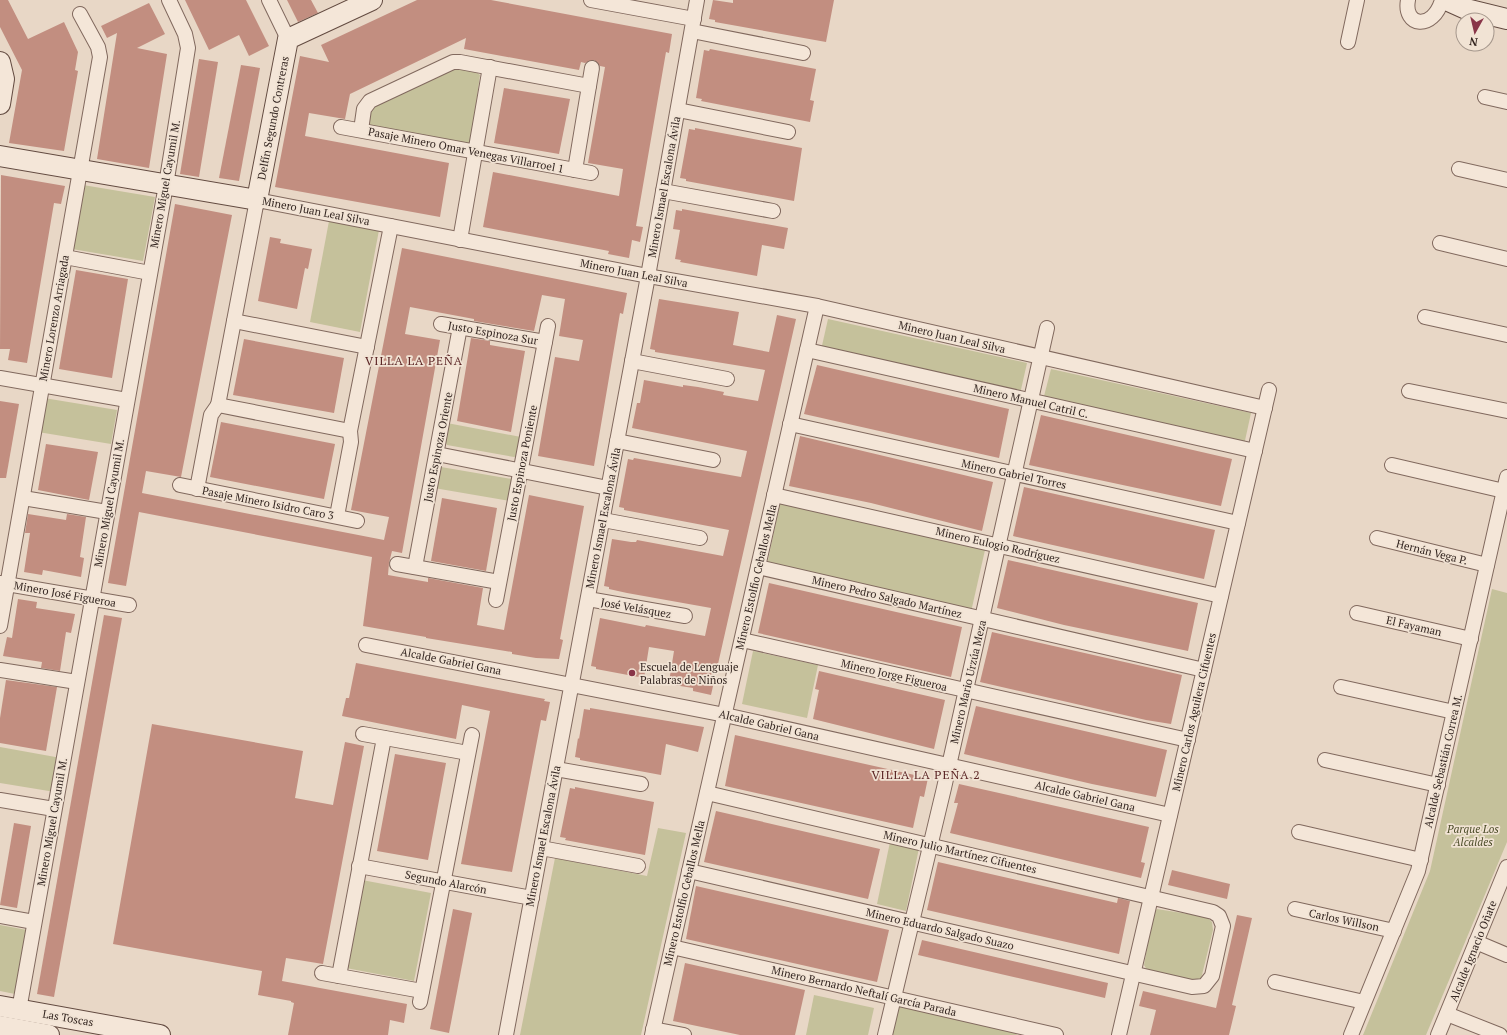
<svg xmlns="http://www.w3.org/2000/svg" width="1507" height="1035" viewBox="0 0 1507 1035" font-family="'PT Serif',serif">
  <rect width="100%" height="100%" fill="#e8d7c6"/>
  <g fill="#c5c19b">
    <polygon points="455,67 475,71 480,75 471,140 468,145 372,128 366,121 370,107"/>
    <polygon points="83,185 155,197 143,261 72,249"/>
    <polygon points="329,221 379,230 360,332 310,322"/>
    <polygon points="828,319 1027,363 1020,394 821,350"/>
    <polygon points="1051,369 1251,413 1244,445 1043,400"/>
    <polygon points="44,398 117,410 111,444 38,432"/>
    <polygon points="447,423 521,437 518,456 514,457 447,445 444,440"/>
    <polygon points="441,467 512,479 510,501 434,488"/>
    <polygon points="780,503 985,550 971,612 767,565"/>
    <polygon points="1492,589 1507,593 1507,842 1426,1035 1363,1035 1430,871"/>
    <polygon points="753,651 818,665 807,718 742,704"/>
    <polygon points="0,747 61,758 55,792 0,783"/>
    <polygon points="658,828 686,833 641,1035 520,1035 555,858 647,876"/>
    <polygon points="890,842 919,848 906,911 877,904"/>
    <polygon points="362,880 431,893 414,981 346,968"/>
    <polygon points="1157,909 1207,917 1212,922 1213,930 1201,979 1197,982 1147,970 1144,965 1153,914"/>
    <polygon points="0,925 27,930 15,994 0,991"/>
    <polygon points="814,995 874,1008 868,1035 806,1035"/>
    <polygon points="904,1005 1014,1031 1017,1035 890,1035 898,1007"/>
  </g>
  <g fill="#c28e80">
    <polygon points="0,0 8,0 28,39 64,22 78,52 75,70 78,71 64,151 9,143 22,70 0,27"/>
    <polygon points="185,0 246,0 269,46 249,56 239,35 209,50"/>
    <polygon points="287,0 311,0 318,13 298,22"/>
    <polygon points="417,0 491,0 672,34 669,53 666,52 636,226 643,227 640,242 632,240 629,258 608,254 609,251 483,227 493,172 619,196 623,169 588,163 605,67 600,66 594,60 585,63 581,62 579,70 464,49 466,38 350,94 345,119 309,113 305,136 449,163 440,217 275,187 300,56 329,62 321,45"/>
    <polygon points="713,0 733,3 733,0 834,0 826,42 715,22 715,20 709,19"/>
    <polygon points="149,3 165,34 137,48 167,54 149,168 97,159 117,33 107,38 101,26"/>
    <polygon points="710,49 816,69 810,100 814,101 810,122 701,101 702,99 696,98 704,50 709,51"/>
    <polygon points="199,59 218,62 199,177 180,174"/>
    <polygon points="241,65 260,68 239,181 219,178"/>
    <polygon points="504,88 570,99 559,154 494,143"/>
    <polygon points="695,128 802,148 794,201 686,181 686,179 680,178 689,129 695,130"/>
    <polygon points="1,175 65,186 61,204 54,203 27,363 8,360 10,349 0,349"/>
    <polygon points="175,204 232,215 181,477 146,471 142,493 384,540 389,517 351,510 402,248 627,293 623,314 620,313 594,466 538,456 555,357 579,361 583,340 559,336 565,299 542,295 534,331 474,321 474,319 410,307 405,334 440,340 402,553 392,551 389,563 388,575 428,582 428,578 483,588 477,625 504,630 529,495 584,506 560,639 563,640 559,659 536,658 512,654 512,652 426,638 426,637 363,626 372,557 139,512 126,586 108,583"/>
    <polygon points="682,209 788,228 784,249 762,245 757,276 680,262 681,260 675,259 680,230 673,229 676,210 682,211"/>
    <polygon points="270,237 281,239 280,243 312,249 308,269 305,268 297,309 258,301"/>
    <polygon points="76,270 128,279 112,378 59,369"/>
    <polygon points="659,299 739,312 733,345 769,352 777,315 796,319 711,695 693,691 693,688 674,685 674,683 669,682 674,651 649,647 644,678 596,669 596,667 591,666 600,618 645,627 646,625 705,636 711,608 627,593 609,589 609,587 604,586 612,539 631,542 636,542 637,540 723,556 729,530 624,510 624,508 619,507 628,459 633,460 634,458 741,477 747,451 632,428 637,403 640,403 644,380 683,387 683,385 698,387 724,392 723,395 758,401 765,370 655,352 655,350 650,349"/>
    <polygon points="471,338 490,341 490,345 525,351 511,432 457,421"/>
    <polygon points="244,339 344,358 334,413 233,395"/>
    <polygon points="817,365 1009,409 999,458 804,414"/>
    <polygon points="0,401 19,404 6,478 0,478"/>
    <polygon points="1041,415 1232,459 1221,506 1029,465"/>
    <polygon points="221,422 335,444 324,499 210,477"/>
    <polygon points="800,436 993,482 982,531 871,503 789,486"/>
    <polygon points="46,444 98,452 89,500 38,490"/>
    <polygon points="1024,487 1215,530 1204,579 1013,536"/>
    <polygon points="442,498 497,508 486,571 431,561"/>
    <polygon points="28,514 66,520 67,514 86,517 80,557 84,558 81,577 43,570 42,575 24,572 30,533 25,533"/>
    <polygon points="1008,560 1198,603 1188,651 1064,625 997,608"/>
    <polygon points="769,583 962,627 951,677 758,633"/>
    <polygon points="18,599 37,602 36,608 75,614 71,633 66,632 60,671 41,668 42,662 3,656 7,637 12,638"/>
    <polygon points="104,615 122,618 54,997 37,994"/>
    <polygon points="992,632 1182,675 1171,724 1146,720 980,682"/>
    <polygon points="356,663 545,699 544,701 550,702 546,721 541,720 512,872 461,864 490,711 462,705 456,739 342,716 346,698 349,698"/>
    <polygon points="819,671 945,700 934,749 813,719 819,690 815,689"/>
    <polygon points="6,680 57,687 46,751 0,743 0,718"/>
    <polygon points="976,706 1167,750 1156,797 1092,784 964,754"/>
    <polygon points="590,708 704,727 698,752 666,744 661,775 580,760 580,758 575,757 578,738 579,739 584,709 590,710"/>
    <polygon points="152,724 303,751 295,798 333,805 345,742 364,746 323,964 286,958 282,981 407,1004 404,1023 390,1020 388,1035 288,1035 294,1003 291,1002 291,1001 258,995 262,971 113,944"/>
    <polygon points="735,735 928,778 924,797 920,796 913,828 725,786"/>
    <polygon points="395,754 446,763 428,860 377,851"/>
    <polygon points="959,784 1149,827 1141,862 1145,863 1141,878 950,833 958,803 954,803"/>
    <polygon points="575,787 654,802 645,855 565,840 566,838 560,837 570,788 575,789"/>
    <polygon points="716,811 880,849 868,899 704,862"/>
    <polygon points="14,823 31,826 17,908 0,905"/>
    <polygon points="938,862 1117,903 1118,898 1130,901 1119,954 927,910"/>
    <polygon points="1172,870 1230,884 1227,899 1168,885"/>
    <polygon points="696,886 889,930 877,982 686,939"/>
    <polygon points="453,909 472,913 449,1033 430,1029"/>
    <polygon points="1237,915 1252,918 1232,1005 1236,1006 1229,1035 1150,1035 1156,1010 1139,1006 1143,991 1216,1008"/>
    <polygon points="922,940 1108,983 1105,998 918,955"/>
    <polygon points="685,963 805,990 795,1035 740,1035 673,1021"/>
  </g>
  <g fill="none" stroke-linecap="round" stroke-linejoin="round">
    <defs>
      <g id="street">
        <polyline points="269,0 288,39"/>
        <polyline points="591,0 694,19"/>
        <path d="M1408,0C1403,27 1433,31 1442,0"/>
        <polyline points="692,31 803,53"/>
        <polyline points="1348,42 1357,0"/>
        <polyline points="1485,97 1507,102"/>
        <polyline points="678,110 788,132"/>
        <polyline points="341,127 591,173"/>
        <polyline points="361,130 364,109 370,101 453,62 460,62 589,86"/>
        <polyline points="1459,169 1507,180"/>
        <polyline points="575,170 592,68"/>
        <polyline points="663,191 773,211"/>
        <polyline points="460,240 490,67"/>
        <polyline points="1440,243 1507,259"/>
        <polyline points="65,257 150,273"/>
        <polyline points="1425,317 1507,335"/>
        <polyline points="234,321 367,347"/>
        <polyline points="441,324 545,342"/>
        <polyline points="807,350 1255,451"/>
        <polyline points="632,361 727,379"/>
        <polyline points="0,378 127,400"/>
        <polyline points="1409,391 1507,411"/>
        <polyline points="218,405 257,200 648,276 817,306 1265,408"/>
        <polyline points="218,405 350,431"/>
        <polyline points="790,424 1238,523"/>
        <polyline points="617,441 713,460"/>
        <polyline points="437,454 608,488"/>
        <polyline points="1392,465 1504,491"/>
        <polyline points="180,485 357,521"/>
        <polyline points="197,489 211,415 218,405"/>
        <polyline points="774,495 1221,596"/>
        <polyline points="23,498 107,512"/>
        <polyline points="337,516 351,442 350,431 391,226"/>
        <polyline points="603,520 700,538"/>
        <polyline points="1377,538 1487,565"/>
        <polyline points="397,564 499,582"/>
        <polyline points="415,567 460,327"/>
        <polyline points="758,567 1204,670"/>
        <polyline points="0,583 129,605"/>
        <polyline points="588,599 685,616"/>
        <polyline points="496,600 548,326"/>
        <polyline points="1357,613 1471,639"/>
        <polyline points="0,626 100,57 98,47 80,14"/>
        <polyline points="742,640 1188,740"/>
        <polyline points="366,645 725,715 1170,815"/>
        <polyline points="0,670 77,682"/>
        <polyline points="1341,687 1454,712"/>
        <polyline points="363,734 468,753"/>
        <polyline points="1325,760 1438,785"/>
        <polyline points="556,769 641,784"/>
        <polyline points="0,800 54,809"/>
        <polyline points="1299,832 1421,860"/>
        <polyline points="541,848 638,866"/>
        <polyline points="359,866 532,898"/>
        <polyline points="689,871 1192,987 1204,986 1212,976 1223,926 1219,916 1213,912 707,793"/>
        <polyline points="1295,909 1394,931"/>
        <polyline points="0,916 34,922"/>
        <polyline points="1476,942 1507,955"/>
        <polyline points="672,947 1056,1035"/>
        <polyline points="322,973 422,991"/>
        <polyline points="339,976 384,738"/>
        <polyline points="1275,982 1364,1002"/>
        <polyline points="420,1002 472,735"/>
        <polyline points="19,1010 166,185 188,48 185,34 169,0"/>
        <polyline points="1447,1014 1500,1035"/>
        <polyline points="653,1029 684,1035"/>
        <polyline points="506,1035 648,276 697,0"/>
        <polyline points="652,1035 817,306"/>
        <polyline points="885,1035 944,788 1047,328"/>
        <polyline points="1119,1035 1269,390"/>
        <polyline points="1351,1035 1418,871 1507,477"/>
        <polyline points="1438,1035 1507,867"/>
      </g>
      <g id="secondary">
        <polyline points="1446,0 1466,9 1507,19"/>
        <polyline points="0,62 4,79 0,104"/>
        <polyline points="0,156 257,200 288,39 372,0"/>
        <polyline points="0,1006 160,1035"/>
        <polyline points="0,1026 49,1035"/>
      </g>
    </defs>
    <use href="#street" stroke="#81695e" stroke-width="16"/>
    <use href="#secondary" stroke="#634b41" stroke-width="22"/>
    <use href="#street" stroke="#f4e6d8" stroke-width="14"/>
    <use href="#secondary" stroke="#f4e6d8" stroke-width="20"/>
  </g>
  <circle fill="#893548" stroke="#f1e3d4" stroke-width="1.5" cx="632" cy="673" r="4"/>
  <g text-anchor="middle" stroke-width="3.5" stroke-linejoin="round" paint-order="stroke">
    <g font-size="11" fill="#332520" stroke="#f1e3d4">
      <text transform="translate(273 118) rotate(-79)" y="4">Delfín Segundo Contreras</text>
      <text transform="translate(466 150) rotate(11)" y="4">Pasaje Minero Omar Venegas Villarroel 1</text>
      <text transform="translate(165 184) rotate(-80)" y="4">Minero Miguel Cayumil M.</text>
      <text transform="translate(664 187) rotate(-80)" y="4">Minero Ismael Escalona Ávila</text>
      <text transform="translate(316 211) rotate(11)" y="4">Minero Juan Leal Silva</text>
      <text transform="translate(634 273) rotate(11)" y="4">Minero Juan Leal Silva</text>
      <text transform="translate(54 318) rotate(-80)" y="4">Minero Lorenzo Arriagada</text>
      <text transform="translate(493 333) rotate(10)" y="4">Justo Espinoza Sur</text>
      <text transform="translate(952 337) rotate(13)" y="4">Minero Juan Leal Silva</text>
      <text transform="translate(1031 401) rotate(13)" y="4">Minero Manuel Catril C.</text>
      <text transform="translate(438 447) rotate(-79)" y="4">Justo Espinoza Oriente</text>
      <text transform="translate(522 463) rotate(-79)" y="4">Justo Espinoza Poniente</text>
      <text transform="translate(1014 474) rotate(12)" y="4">Minero Gabriel Torres</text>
      <text transform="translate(109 503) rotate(-80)" y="4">Minero Miguel Cayumil M.</text>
      <text transform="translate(268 503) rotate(11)" y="4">Pasaje Minero Isidro Caro 3</text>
      <text transform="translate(603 518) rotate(-79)" y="4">Minero Ismael Escalona Ávila</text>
      <text transform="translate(998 545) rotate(13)" y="4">Minero Eulogio Rodríguez</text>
      <text transform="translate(1432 552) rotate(14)" y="4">Hernán Vega P.</text>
      <text transform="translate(756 577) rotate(-77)" y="4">Minero Estolfio Ceballos Mella</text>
      <text transform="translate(65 594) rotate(10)" y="4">Minero José Figueroa</text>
      <text transform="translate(887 597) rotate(13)" y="4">Minero Pedro Salgado Martínez</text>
      <text transform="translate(636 608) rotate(10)" y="4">José Velásquez</text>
      <text transform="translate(1414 626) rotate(13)" y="4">El Fayaman</text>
      <text transform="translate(451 661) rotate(11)" y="4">Alcalde Gabriel Gana</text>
      <text transform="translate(894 675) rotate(13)" y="4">Minero Jorge Figueroa</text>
      <text transform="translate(968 682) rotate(-77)" y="4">Minero Mario Urzúa Meza</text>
      <text transform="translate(1194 712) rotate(-77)" y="4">Minero Carlos Aguilera Cifuentes</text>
      <text transform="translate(769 725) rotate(13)" y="4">Alcalde Gabriel Gana</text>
      <text transform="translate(1443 761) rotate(-77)" y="4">Alcalde Sebastián Correa M.</text>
      <text transform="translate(1085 796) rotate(13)" y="4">Alcalde Gabriel Gana</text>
      <text transform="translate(52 822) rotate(-80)" y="4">Minero Miguel Cayumil M.</text>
      <text transform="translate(543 836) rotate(-79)" y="4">Minero Ismael Escalona Ávila</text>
      <text transform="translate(960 852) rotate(13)" y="4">Minero Julio Martínez Cifuentes</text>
      <text transform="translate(446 882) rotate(11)" y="4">Segundo Alarcón</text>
      <text transform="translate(684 893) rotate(-77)" y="4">Minero Estolfio Ceballos Mella</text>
      <text transform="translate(1344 920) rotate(12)" y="4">Carlos Willson</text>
      <text transform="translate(940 929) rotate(13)" y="4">Minero Eduardo Salgado Suazo</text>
      <text transform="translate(1473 951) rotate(-68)" y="4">Alcalde Ignacio Oñate</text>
      <text transform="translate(864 991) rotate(13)" y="4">Minero Bernardo Neftalí García Parada</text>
      <text transform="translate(68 1018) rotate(10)" y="4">Las Toscas</text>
    </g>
    <g font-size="11" fill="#332520" stroke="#f1e3d4" text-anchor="start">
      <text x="640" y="671">Escuela de Lenguaje<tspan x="640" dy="13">Palabras de Niños</tspan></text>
    </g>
    <g font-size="11" font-style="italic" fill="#4c4d29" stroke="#f1e3d4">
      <text x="1473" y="833">Parque Los<tspan x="1473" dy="13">Alcaldes</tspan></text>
    </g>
    <g font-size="12" letter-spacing="1" fill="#5b2525" stroke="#f1e3d4">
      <text x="414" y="365">VILLA LA PEÑA</text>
      <text x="926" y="779">VILLA LA PEÑA 2</text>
    </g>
  </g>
  <g transform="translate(1475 32) rotate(188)"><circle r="19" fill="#f1e3d4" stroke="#a5978c"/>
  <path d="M0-3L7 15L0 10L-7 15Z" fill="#893548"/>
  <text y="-6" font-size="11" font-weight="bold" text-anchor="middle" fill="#332520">N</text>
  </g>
</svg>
